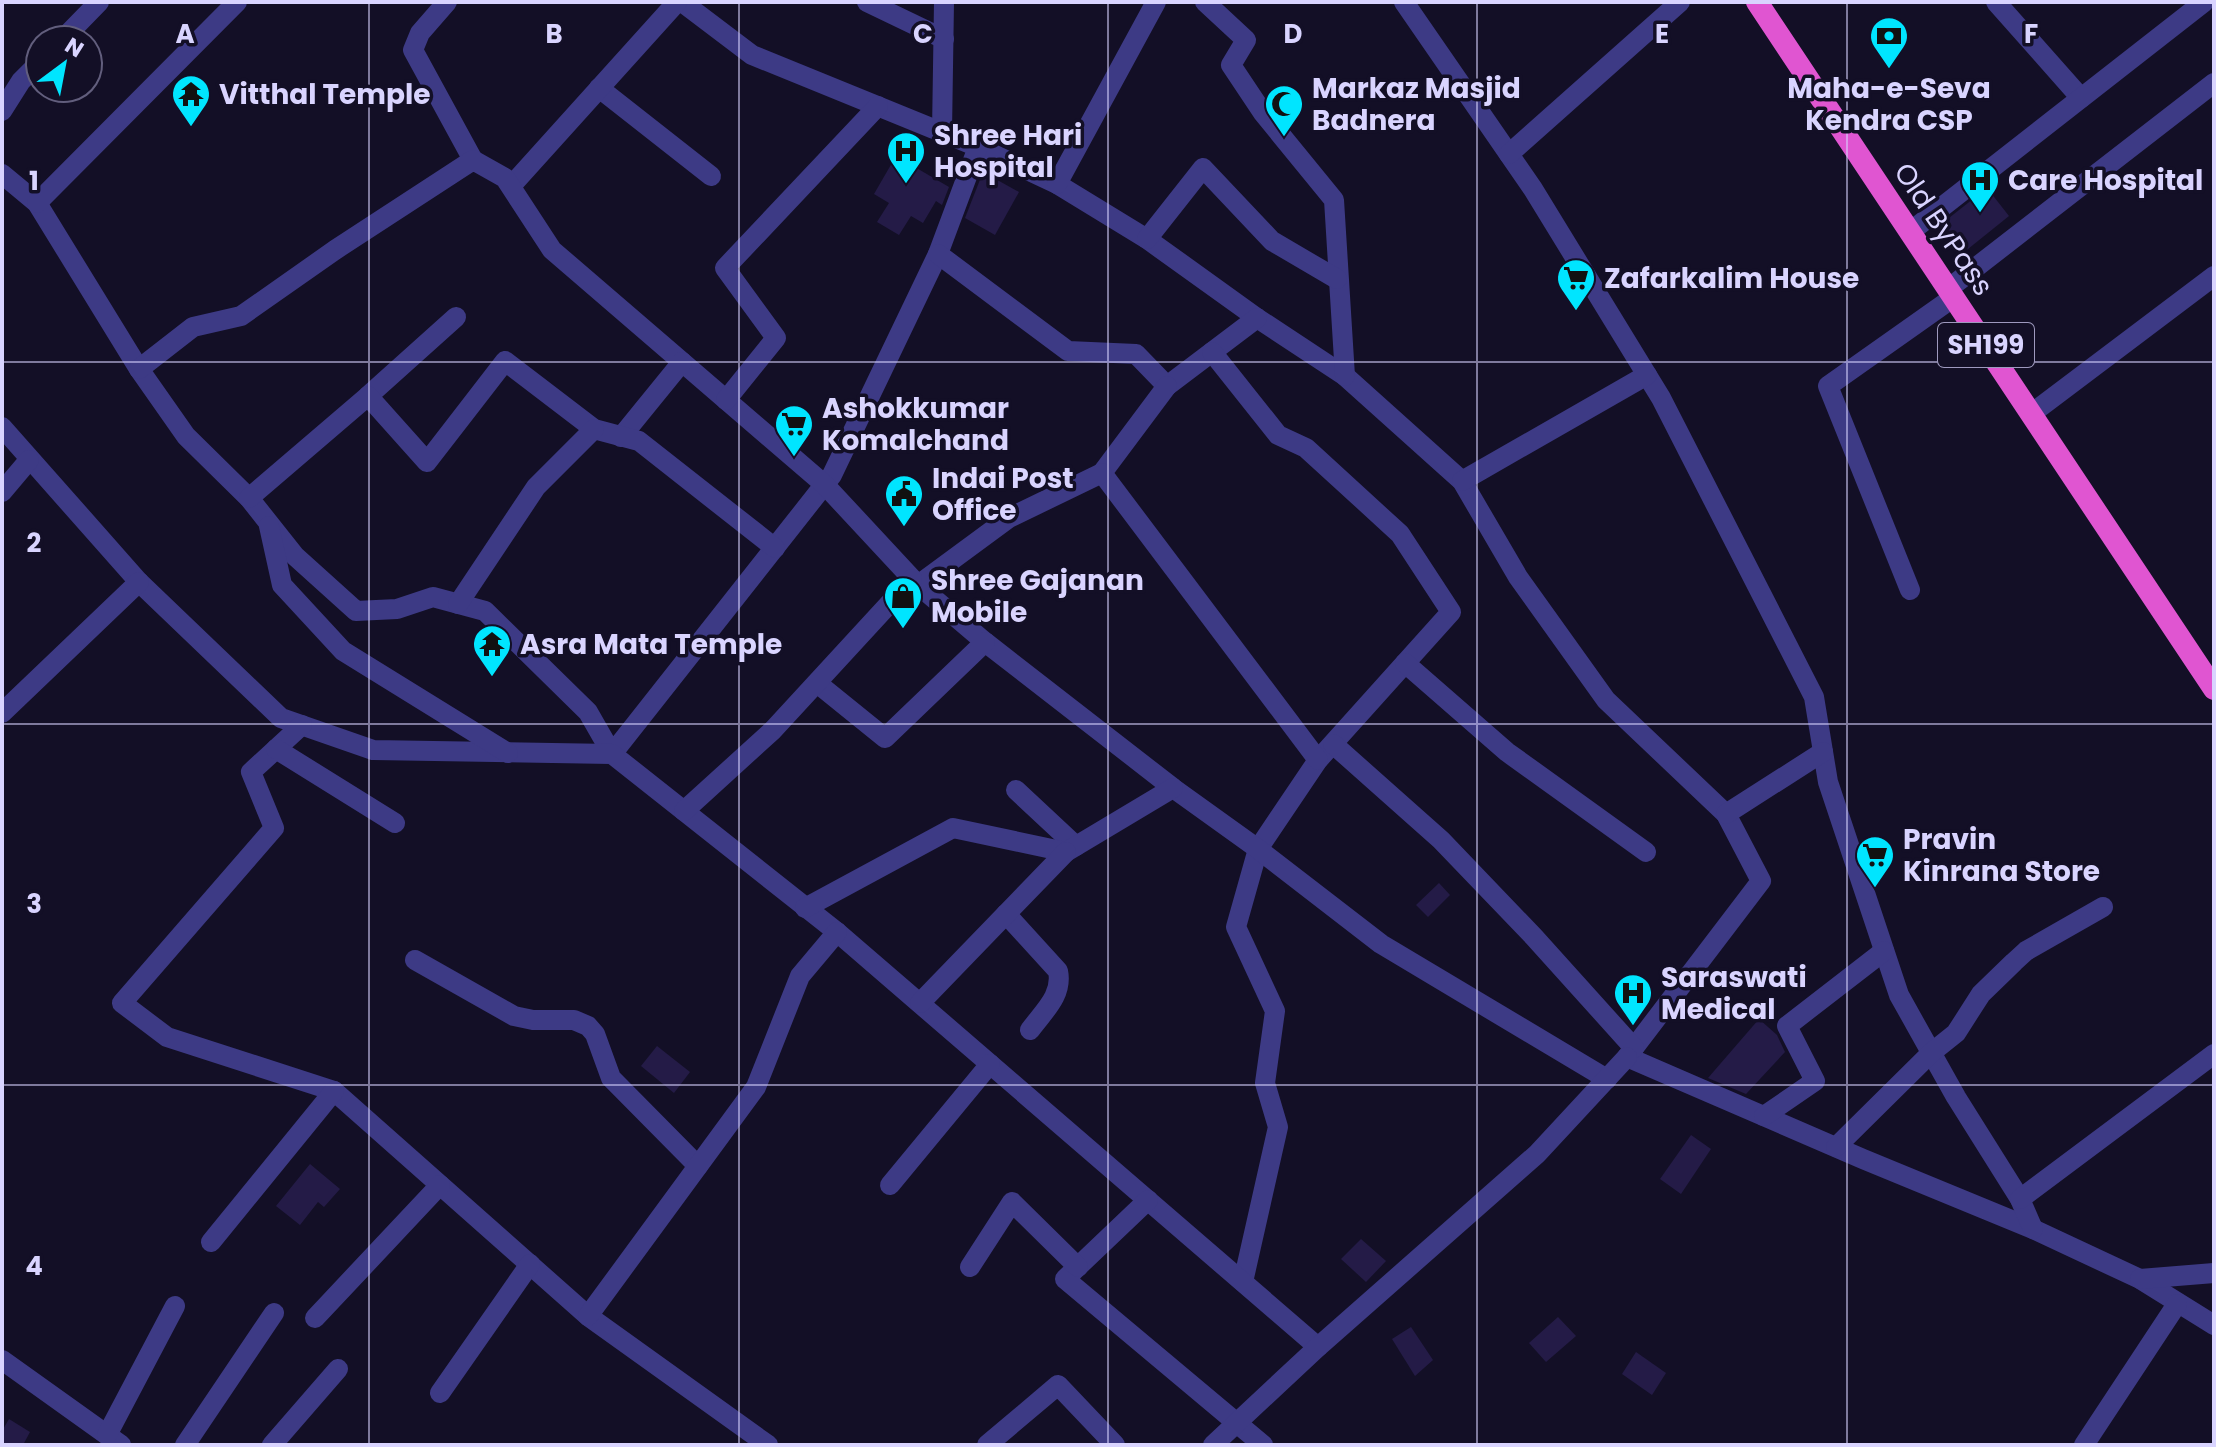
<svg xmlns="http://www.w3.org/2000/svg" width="2216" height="1447" viewBox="0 0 2216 1447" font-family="Poppins,sans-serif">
  <rect width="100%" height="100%" fill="#130f26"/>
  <g fill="#241b47">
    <polygon points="896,156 949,187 942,205 936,201 923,223 911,216 899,235 877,222 889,203 874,194"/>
    <polygon points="983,172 1019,192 995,235 965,218"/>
    <polygon points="1987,188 2009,216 1963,253 1940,225"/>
    <polygon points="1439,883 1450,895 1428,917 1416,905"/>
    <polygon points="1759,1019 1777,1035 1785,1052 1746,1094 1708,1078"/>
    <polygon points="657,1046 690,1072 674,1093 641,1066"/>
    <polygon points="1691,1135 1711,1149 1681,1194 1660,1179"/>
    <polygon points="310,1164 340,1189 324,1207 318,1202 300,1225 276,1206"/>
    <polygon points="1361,1239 1386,1261 1366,1282 1341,1259"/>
    <polygon points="1558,1317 1576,1336 1546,1362 1529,1343"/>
    <polygon points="1411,1327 1433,1360 1415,1376 1392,1339"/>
    <polygon points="1636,1352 1666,1373 1652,1395 1622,1374"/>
    <polygon points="9,1419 30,1432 23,1445 2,1445 2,1431"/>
  </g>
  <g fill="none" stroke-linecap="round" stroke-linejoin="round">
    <g stroke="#3d3a85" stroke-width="20">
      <polyline points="447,2 420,33 413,50 473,160"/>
      <polyline points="682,2 752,55 978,147 1057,184 1147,239 1257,318 1345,376 1462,481 1518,577 1606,700 1726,814 1761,881 1627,1057 1863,1159 2033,1229 2140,1279 2214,1325"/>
      <polyline points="867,2 944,39"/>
      <polyline points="1205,2 1246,40 1231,65 1263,113 1334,200 1345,376"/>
      <polyline points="1404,2 1533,189 1661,398 1814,697 1828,782 1899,995 1956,1097 2020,1199 2033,1229"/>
      <polyline points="1996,2 2081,98"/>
      <polyline points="62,40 99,2"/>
      <polyline points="599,88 711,176"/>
      <polyline points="2,111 21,81 40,62"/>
      <polyline points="942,132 944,2"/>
      <polyline points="1509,154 1680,2"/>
      <polyline points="2,174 37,203 139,369 186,436 249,498 295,556 356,611 397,609 433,597 485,611 588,712 612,754 832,475 938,254 978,147"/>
      <polyline points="1057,184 1156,2"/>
      <polyline points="511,186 677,2"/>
      <polyline points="37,203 237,2"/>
      <polyline points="1910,232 2204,2"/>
      <polyline points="1147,239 1203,168 1272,241 1337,279"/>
      <polyline points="938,254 1068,351 1136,354 1167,386 1257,318"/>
      <polyline points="1948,289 2214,83"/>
      <polyline points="1212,352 1278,435 1306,448 1400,534 1451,612 1318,760 1258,849 1236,927 1275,1011 1265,1083 1278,1127 1243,1282"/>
      <polyline points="139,369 193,327 241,316 335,250 473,160 505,178 552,250 825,485 918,585 985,642 1173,788 1258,849 1381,944 1607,1079"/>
      <polyline points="1167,386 1102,473 1318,760"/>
      <polyline points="368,396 456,317"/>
      <polyline points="726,400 776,338 725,268 878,106"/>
      <polyline points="2031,414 2214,276"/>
      <polyline points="2,427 139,582 281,718 373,750 612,754 837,932 1318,1347"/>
      <polyline points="621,437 682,362"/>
      <polyline points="1462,481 1647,375"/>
      <polyline points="2,492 29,460"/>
      <polyline points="249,498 368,396 427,462 505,361 594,429 639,441 775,548"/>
      <polyline points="269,526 282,585 343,651 508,753"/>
      <polyline points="918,585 1009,518 1102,473"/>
      <polyline points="1910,590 1828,386 1954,297"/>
      <polyline points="458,604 536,487 594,429"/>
      <polyline points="1405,663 1507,752 1646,852"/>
      <polyline points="817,683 885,738 985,642"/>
      <polyline points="2,713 139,582"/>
      <polyline points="302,725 251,772 274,828 122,1003 167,1037 334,1091 588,1316 768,1445"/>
      <polyline points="1333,744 1441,840 1534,937 1634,1048"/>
      <polyline points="276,749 395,823"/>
      <polyline points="1016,790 1076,846"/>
      <polyline points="684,811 773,730 912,579"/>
      <polyline points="1726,814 1823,752"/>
      <polyline points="805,908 953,828 1066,852 1173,788"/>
      <path d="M1006,914L1058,971C1063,995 1044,1011 1030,1030"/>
      <polyline points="415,960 514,1016 533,1020 574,1020 588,1026 595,1034 611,1078 698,1166"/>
      <polyline points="920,1003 1066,852"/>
      <polyline points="1764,1116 1815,1081 1787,1026 1884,951"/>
      <polyline points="1836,1147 1931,1053 1956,1033 1981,994 2014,962 2026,951 2103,907"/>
      <polyline points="890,1185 990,1064"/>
      <polyline points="2020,1199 2214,1054"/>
      <polyline points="1148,1200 1065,1279 1263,1445"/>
      <polyline points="211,1242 334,1091"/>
      <polyline points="970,1267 1012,1202 1078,1267"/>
      <polyline points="2140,1279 2214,1273"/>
      <polyline points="588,1316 756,1087 800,976 837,932"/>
      <polyline points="315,1318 440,1185"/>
      <polyline points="2,1360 121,1445"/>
      <polyline points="440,1393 530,1264"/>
      <polyline points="107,1435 175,1306"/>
      <polyline points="185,1445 274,1313"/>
      <polyline points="272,1445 338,1369"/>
      <polyline points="987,1445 1058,1385 1115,1445"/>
      <polyline points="1213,1445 1318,1347 1537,1154 1627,1057"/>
      <polyline points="2084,1445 2177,1304"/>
    </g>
    <polyline stroke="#e055d1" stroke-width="22" points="1757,2 2214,689"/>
  </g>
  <path fill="none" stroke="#d9d4ff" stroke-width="2" stroke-opacity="0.55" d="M369,2V1445M739,2V1445M1108,2V1445M1477,2V1445M1847,2V1445M2,362H2214M2,724H2214M2,1085H2214"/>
  <defs>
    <symbol id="bank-pin" viewBox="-11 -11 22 30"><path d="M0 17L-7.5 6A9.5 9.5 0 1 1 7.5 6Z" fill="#00e5ff" stroke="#130f26"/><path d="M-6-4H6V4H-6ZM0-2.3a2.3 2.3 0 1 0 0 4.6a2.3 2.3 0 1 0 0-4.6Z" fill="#111"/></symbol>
    <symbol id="temple-pin" viewBox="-11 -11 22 30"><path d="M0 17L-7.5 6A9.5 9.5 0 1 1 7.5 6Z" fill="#00e5ff" stroke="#130f26"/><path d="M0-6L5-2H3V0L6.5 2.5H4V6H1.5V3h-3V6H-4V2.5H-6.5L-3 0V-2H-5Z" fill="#111"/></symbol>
    <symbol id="mosque-pin" viewBox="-11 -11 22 30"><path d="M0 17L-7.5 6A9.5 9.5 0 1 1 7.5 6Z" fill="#00e5ff" stroke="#130f26"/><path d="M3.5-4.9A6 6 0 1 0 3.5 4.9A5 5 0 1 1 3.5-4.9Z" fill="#111"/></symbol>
    <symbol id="hospital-pin" viewBox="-11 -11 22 30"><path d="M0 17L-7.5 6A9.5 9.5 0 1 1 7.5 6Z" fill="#00e5ff" stroke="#130f26"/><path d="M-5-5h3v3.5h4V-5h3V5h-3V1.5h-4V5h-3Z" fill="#111"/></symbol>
    <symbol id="supermarket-pin" viewBox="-11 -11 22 30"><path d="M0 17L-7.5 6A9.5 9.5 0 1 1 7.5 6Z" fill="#00e5ff" stroke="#130f26"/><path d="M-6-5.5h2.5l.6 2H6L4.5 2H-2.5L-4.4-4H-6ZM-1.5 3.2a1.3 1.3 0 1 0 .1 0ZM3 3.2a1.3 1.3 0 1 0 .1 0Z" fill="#111"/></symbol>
    <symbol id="civic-pin" viewBox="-11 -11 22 30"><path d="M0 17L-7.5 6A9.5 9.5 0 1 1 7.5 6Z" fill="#00e5ff" stroke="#130f26"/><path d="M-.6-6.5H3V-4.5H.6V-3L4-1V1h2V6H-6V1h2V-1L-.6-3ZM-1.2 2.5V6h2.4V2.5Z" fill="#111"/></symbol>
    <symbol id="shop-pin" viewBox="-11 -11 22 30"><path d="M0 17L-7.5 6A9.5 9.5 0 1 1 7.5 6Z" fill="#00e5ff" stroke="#130f26"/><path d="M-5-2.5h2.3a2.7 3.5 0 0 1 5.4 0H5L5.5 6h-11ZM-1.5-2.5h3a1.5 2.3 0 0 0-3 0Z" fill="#111"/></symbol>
  </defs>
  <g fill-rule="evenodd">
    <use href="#bank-pin" x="1867" y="14" width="44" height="60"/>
    <use href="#temple-pin" x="169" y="72" width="44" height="60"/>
    <use href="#mosque-pin" x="1262" y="82" width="44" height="60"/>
    <use href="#hospital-pin" x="884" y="129" width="44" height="60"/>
    <use href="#hospital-pin" x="1958" y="158" width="44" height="60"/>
    <use href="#supermarket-pin" x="1554" y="256" width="44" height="60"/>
    <use href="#supermarket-pin" x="772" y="402" width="44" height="60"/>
    <use href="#civic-pin" x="882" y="472" width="44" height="60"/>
    <use href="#shop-pin" x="881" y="574" width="44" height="60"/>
    <use href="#temple-pin" x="470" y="622" width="44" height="60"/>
    <use href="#supermarket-pin" x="1853" y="833" width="44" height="60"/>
    <use href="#hospital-pin" x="1611" y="971" width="44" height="60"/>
  </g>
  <g text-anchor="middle" stroke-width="7" stroke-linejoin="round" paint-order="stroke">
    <rect fill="#130f26" stroke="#9e99be" stroke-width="2" x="1938" y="323" width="96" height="44" rx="6"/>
    <g font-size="26" font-weight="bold" fill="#d9d4ff">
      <text x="1986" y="354">SH199</text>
    </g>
    <g font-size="28" font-weight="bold" fill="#d9d4ff" stroke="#130f26" text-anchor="start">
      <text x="1312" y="98">Markaz Masjid<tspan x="1312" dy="32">Badnera</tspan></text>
      <text x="1889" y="98" text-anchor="middle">Maha-e-Seva<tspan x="1889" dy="32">Kendra CSP</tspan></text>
      <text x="219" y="104">Vitthal Temple</text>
      <text x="934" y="145">Shree Hari<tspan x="934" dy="32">Hospital</tspan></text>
      <text x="2008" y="190">Care Hospital</text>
      <text x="1604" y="288">Zafarkalim House</text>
      <text x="822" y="418">Ashokkumar<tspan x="822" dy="32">Komalchand</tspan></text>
      <text x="932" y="488">Indai Post<tspan x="932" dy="32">Office</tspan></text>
      <text x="931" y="590">Shree Gajanan<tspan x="931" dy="32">Mobile</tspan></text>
      <text x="520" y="654">Asra Mata Temple</text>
      <text x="1903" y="849">Pravin<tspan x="1903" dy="32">Kinrana Store</tspan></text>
      <text x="1661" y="987">Saraswati<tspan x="1661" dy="32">Medical</tspan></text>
    </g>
    <g font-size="28" fill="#d9d4ff" stroke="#130f26">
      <text transform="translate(1944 229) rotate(56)" y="10">Old ByPass</text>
    </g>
  </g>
  <g font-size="26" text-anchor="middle" font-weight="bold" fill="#d9d4ff" stroke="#130f26" stroke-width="7" stroke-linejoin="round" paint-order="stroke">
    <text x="185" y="43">A</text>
    <text x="554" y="43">B</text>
    <text x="923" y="43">C</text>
    <text x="1293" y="43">D</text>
    <text x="1662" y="43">E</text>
    <text x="2031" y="43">F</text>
    <text x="34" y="190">1</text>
    <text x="34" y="552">2</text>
    <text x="34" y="913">3</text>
    <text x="34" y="1275">4</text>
  </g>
  <rect width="2216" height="1447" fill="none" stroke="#d9d4ff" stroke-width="8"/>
  <g transform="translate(64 64) rotate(32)"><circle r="38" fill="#130f26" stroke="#625e7d" stroke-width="2"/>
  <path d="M0-6L14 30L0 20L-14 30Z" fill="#00e5ff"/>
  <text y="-12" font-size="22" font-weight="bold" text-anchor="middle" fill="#d9d4ff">N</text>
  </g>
</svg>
